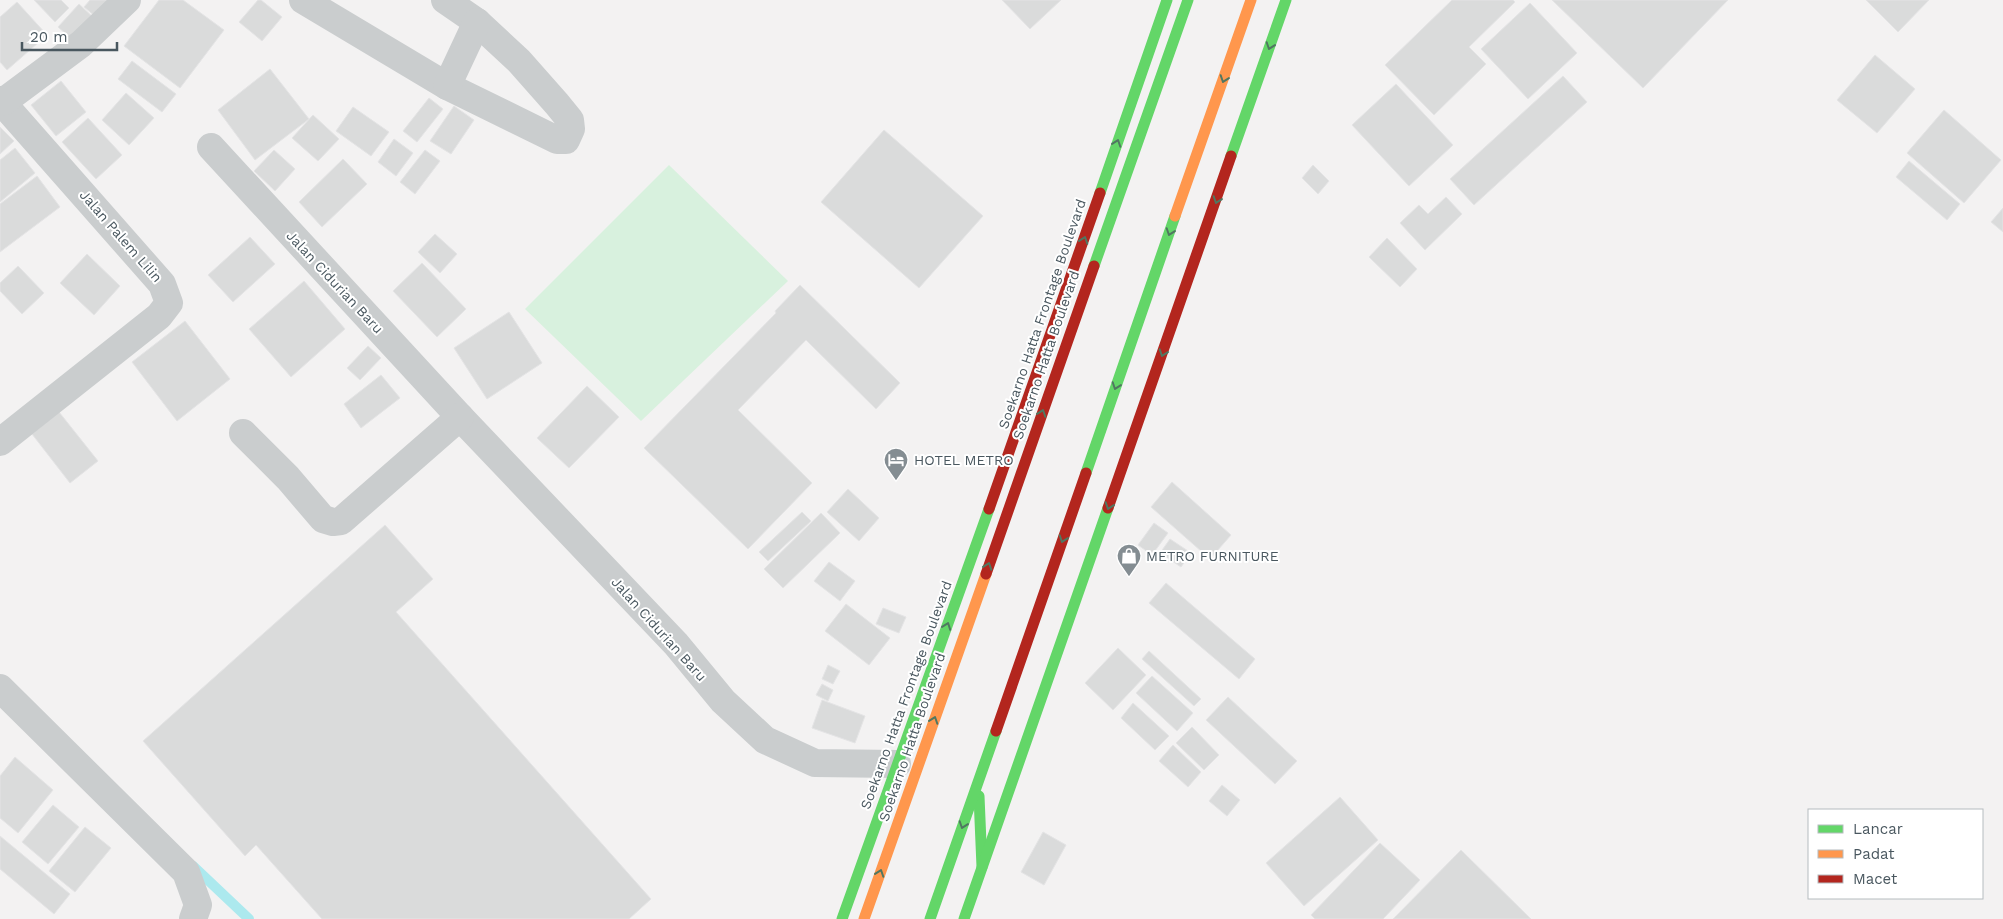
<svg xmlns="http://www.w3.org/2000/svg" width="2003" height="919" viewBox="0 0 2003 919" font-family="'Work Sans',sans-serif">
  <rect width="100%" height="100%" fill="#f3f2f2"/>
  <polygon fill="#d8f1de" points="669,165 788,281 641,421 525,309"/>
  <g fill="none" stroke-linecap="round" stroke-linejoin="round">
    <polyline stroke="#ace9ee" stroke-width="10" points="193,866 249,919"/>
  </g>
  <g fill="#dadbdb" stroke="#e4e4e5">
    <polygon points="34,0 61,0 69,8 55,22"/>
    <polygon points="90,0 109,0 102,22 84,7"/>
    <polygon points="159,0 183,0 224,30 180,88 124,46"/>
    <polygon points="258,0 261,0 282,17 262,41 239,22"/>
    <polygon points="1002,0 1061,0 1030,29"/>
    <polygon points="1452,0 1513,0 1515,2 1469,47 1486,64 1434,115 1385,65"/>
    <polygon points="1552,0 1728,0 1643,88"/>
    <polygon points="1866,0 1929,0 1898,32"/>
    <polygon points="17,2 47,35 7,70 0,62 0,17"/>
    <polygon points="1530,3 1577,53 1528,99 1481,49"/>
    <polygon points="79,4 96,20 75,42 58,27"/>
    <polygon points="1875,55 1915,89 1877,133 1837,100"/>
    <polygon points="132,61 176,94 162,112 118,79"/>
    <polygon points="270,69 309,119 255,160 218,110"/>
    <polygon points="1563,76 1587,102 1474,205 1450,179"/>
    <polygon points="61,81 86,112 56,136 31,105"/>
    <polygon points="1396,84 1453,145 1409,186 1352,125"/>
    <polygon points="126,93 154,118 129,145 102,120"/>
    <polygon points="429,98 443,109 417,142 403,131"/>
    <polygon points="454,106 474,120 451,154 430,141"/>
    <polygon points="353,107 389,132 371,156 336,131"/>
    <polygon points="1944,110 2001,160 1964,203 1907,153"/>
    <polygon points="313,115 339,139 318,161 292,138"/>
    <polygon points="88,118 122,155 96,179 62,142"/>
    <polygon points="0,127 14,141 0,154"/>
    <polygon points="884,130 983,216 919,288 821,202"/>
    <polygon points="394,139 413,153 396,176 378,162"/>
    <polygon points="15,148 35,173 0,202 0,160"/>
    <polygon points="274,150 295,169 275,191 254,171"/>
    <polygon points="425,150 440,161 415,194 400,182"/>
    <polygon points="343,159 367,184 322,227 299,202"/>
    <polygon points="1909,161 1960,204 1947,220 1896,177"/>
    <polygon points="1313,165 1329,181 1318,194 1302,178"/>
    <polygon points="37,176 60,207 0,252 0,204"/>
    <polygon points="1446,197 1462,214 1425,250 1400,223 1419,205 1428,214"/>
    <polygon points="2003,208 2003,232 1991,222"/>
    <polygon points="435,234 457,254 440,273 418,252"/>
    <polygon points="250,237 275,264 233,302 208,275"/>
    <polygon points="1387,238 1417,269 1400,287 1369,257"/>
    <polygon points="87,254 120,286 94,315 60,283"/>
    <polygon points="422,263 466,309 437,337 393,291"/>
    <polygon points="18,266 44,293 22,314 0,291 0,283"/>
    <polygon points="304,281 345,329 291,377 249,329"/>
    <polygon points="800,285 900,383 876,409 806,340 738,410 812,483 748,549 644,448 776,313 775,311"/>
    <polygon points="509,312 542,363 487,399 454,348"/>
    <polygon points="185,321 230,379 177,421 132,362"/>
    <polygon points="368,346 381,358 360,380 347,368"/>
    <polygon points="381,375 400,398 361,428 344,404"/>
    <polygon points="587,386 619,417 569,468 537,438"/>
    <polygon points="59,412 98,461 70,483 32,434"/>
    <polygon points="1172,482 1231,535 1210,559 1151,507"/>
    <polygon points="848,489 879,518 859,541 827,512"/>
    <polygon points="802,512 811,521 768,561 759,552"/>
    <polygon points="821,513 840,533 783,588 764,569"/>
    <polygon points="1154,523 1168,533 1152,555 1138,545"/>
    <polygon points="385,525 433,579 396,612 651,899 629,919 322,919 256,845 245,856 143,741"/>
    <polygon points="1170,539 1191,553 1181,567 1160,553"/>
    <polygon points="829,562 855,581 840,601 814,581"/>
    <polygon points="1166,583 1255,659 1239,679 1149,603"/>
    <polygon points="846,604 890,638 869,665 825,631"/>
    <polygon points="883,608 906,617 899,633 876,624"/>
    <polygon points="1118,648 1146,675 1113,710 1085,683"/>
    <polygon points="1149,651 1201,699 1194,706 1142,659"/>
    <polygon points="828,665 840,671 833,684 822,679"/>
    <polygon points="1152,676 1193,713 1177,731 1136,693"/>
    <polygon points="822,684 833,690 828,701 816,695"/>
    <polygon points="1228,697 1297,761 1275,784 1206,720"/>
    <polygon points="822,700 865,716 855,743 812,728"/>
    <polygon points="1133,703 1169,736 1155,750 1121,718"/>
    <polygon points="1192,727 1219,755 1204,770 1176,743"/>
    <polygon points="1173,745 1201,772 1188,787 1159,761"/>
    <polygon points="15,757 53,790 18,833 0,818 0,776"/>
    <polygon points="1222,785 1240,800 1227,816 1209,801"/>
    <polygon points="1340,797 1378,840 1304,906 1266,863"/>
    <polygon points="53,805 79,827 48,864 22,842"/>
    <polygon points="85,827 111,848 75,892 49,871"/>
    <polygon points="1043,832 1066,845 1044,885 1021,872"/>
    <polygon points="0,836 70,894 54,914 0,869"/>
    <polygon points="1380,843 1420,880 1383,919 1315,919 1311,915"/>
    <polygon points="1461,850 1531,919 1393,919"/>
  </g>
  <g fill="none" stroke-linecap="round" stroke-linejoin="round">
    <g stroke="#cacdce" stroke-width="28">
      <polyline points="303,0 447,86 557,140 566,140 571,129 570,120 557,104 519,61 477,22 445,0"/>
      <polyline points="447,86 477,22"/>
      <polyline points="0,100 162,284 169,303 159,316 0,442"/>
      <polyline points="3,102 81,44 127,0"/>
      <polyline points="211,147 460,417 676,644 723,701 765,740 815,763 897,764"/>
      <polyline points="243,433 288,478 323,519 333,522 341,521 460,417"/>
      <polyline points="0,688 186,872 198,905 193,919"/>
    </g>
    <g stroke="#63d668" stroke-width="11">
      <polyline points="1231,156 1286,0"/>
      <polyline points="1100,193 1167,0"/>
      <polyline points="1094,266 1188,0"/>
      <polyline points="1086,473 1175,216"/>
      <polyline points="979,796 982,867"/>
      <polyline points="842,919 989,509"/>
      <polyline points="930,919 996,731"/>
      <polyline points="964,919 1108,508"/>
    </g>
    <g stroke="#ff974d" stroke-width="11">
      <polyline points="1175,216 1251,0"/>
      <polyline points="864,919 986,574"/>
    </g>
    <g stroke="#b3261e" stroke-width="11">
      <polyline points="1108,508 1231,156"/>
      <polyline points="989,509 1100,193"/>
      <polyline points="986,574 1094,266"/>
      <polyline points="996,731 1086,473"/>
    </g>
  </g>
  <defs><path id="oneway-chevron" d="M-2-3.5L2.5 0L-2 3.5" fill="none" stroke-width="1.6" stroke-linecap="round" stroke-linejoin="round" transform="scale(1.25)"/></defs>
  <g stroke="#507761">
    <use href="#oneway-chevron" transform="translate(1270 46) rotate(109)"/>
    <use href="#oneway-chevron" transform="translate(1224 79) rotate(109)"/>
    <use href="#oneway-chevron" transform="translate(1117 143) rotate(-71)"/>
    <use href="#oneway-chevron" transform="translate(1217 200) rotate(109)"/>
    <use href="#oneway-chevron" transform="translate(1170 232) rotate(109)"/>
    <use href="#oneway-chevron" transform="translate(1084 240) rotate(-71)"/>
    <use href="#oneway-chevron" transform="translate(1163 353) rotate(109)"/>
    <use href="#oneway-chevron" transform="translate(1116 386) rotate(109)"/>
    <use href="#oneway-chevron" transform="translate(1042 413) rotate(-71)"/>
    <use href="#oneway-chevron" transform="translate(1109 506) rotate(109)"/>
    <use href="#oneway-chevron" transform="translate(1063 539) rotate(109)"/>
    <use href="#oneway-chevron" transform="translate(988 566) rotate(-71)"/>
    <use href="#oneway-chevron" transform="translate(947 626) rotate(-70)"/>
    <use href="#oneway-chevron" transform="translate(934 720) rotate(-71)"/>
    <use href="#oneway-chevron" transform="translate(963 825) rotate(109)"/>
    <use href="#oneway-chevron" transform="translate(880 873) rotate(-71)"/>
  </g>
  <defs>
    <symbol id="hotel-pin" viewBox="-11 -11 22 30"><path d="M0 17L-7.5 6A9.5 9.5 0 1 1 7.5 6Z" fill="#848d92" stroke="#fff"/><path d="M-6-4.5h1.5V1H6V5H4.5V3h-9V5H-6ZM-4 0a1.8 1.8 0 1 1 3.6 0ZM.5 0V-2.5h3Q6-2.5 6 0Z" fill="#fff"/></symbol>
    <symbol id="shop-pin" viewBox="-11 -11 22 30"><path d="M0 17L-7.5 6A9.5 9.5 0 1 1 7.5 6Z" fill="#848d92" stroke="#fff"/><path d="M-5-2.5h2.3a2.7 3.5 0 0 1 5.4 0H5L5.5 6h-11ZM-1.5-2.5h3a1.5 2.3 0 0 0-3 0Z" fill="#fff"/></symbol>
  </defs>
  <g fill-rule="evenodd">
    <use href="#hotel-pin" x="882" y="446" width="28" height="38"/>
    <use href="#shop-pin" x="1115" y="542" width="28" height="38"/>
  </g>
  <g text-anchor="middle" stroke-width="4" stroke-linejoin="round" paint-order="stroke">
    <g font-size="14" fill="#49575f" stroke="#fff">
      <text transform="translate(121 236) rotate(49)" y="5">Jalan Palem Lilin</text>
      <text transform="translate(335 282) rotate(47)" y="5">Jalan Cidurian Baru</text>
      <text transform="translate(1042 314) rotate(-71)" y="5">Soekarno Hatta Frontage Boulevard</text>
      <text transform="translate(1046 355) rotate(-71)" y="5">Soekarno Hatta Boulevard</text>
      <text transform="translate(659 629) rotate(48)" y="5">Jalan Cidurian Baru</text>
      <text transform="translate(906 695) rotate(-70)" y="5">Soekarno Hatta Frontage Boulevard</text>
      <text transform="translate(912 737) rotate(-71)" y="5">Soekarno Hatta Boulevard</text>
    </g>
    <g font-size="14" fill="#49575f" stroke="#fff" text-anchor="start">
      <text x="914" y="465">HOTEL METRO</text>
      <text x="1146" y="561">METRO FURNITURE</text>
    </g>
  </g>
  <rect x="1808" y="809" width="175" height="90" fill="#ffffff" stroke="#b6bcbf"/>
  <rect x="1818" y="825" width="25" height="8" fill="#63d668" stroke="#b6bcbf"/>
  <text x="1853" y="834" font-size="15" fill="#49575f">Lancar</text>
  <rect x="1818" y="850" width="25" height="8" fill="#ff974d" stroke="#b6bcbf"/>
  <text x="1853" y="859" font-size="15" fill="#49575f">Padat</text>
  <rect x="1818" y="875" width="25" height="8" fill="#b3261e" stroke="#b6bcbf"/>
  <text x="1853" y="884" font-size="15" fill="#49575f">Macet</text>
  <path d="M22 42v8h95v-8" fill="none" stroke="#49575f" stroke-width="2.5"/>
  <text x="30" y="42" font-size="15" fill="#49575f" stroke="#ffffff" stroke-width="4" paint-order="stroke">20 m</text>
</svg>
